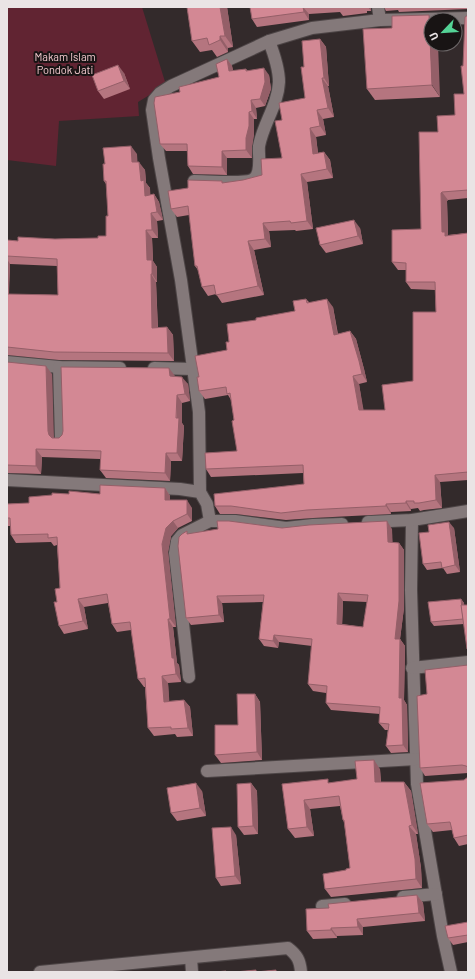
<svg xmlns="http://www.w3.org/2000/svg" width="475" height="979" viewBox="0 0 475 979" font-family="Barlow,sans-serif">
<rect width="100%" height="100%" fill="#332a2b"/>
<path fill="#612432" d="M7,7H142L166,85L138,102L139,116L59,121L56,166L7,160Z"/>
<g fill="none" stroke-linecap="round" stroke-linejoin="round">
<defs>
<g id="street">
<path d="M378,7L380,20"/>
<path d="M194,181C206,181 243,184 252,180C263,175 258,155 259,146C263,124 278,105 279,82C279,68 274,54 269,41"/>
<path d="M7,362L59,367L120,368"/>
<path d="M59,367L61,439"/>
<path d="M154,368L193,369"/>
<path d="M7,480L180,489L200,492L207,504L210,521H235L286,528L313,525L342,524"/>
<path d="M200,492L199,412L181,280L159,158L152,110L154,100L160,93L171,86L241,54L269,41L312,28L380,20L468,18"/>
<path d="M412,520L411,590L417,784L443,936L451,972"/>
<path d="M368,522L412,520L468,511"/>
<path d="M412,668L468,662"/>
<path d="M189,677L175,553L177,541L182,535L210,521"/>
<path d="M207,771L416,759"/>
<path d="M403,897L436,894"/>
<path d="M322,906L345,904"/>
<path d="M191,958L192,972"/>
<path d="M40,972L288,948C297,955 300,960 301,972"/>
</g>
</defs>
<use href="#street" stroke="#4d4546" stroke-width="14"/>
<use href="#street" stroke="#84797a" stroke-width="12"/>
</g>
<g fill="#b5757f" fill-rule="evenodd">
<path d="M187,7H227L233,47L228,48V52L217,57L212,50L200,52L192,41Z"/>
<path d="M250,7H371V11H367V13L343,16L340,12L309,14V20L257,27L252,19Z"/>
<path d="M384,7H468V9L399,12L398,10L386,11Z"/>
<path d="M468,15V198L448,200L447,201L448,235L468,233V480L440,482L442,508L424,510L420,511L418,508L411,509V511L391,512V514L313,518L286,520L236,514H220L215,506L304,484L303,473L211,477L206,469L237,451L234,420L231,400L228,395L205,399L199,391V377L227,350L229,342L256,320L295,311L306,299L309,302L333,307L338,334L350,331L356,339L364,369L367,382L359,384L363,410H385L413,381L436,312L435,290L411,289L406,282V270H398L392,262L421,229L438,132L455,115L464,94L463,66Z"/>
<path d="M392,28L440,97L375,100L367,89Z"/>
<path d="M320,39L326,47L329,86H328L334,117L323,119L326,135L316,137L318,153L324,152L330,160L333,178L307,182L313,229L296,231L295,230L269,231L271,247L254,250L264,295L222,303L216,294L208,296L202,287L198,270L195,266L189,215L177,217L171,209L188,188L222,181L223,183L243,180L262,175L282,158V120L305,98L304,67Z"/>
<path d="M227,59L232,66L233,71L246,69L248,71L269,75L271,89L265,106L256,108L257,119H254V134L252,146V158H227V175L193,174L188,166L187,151H166L160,144L180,92L219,77Z"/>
<path d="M124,73L130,89L104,99L98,91Z"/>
<path d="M137,154V162L145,170L146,183L150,188V195L154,194L159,202L163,220L157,221L158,238H152L153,261L157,267V282H156L158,328L167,327L173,335L174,361L59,360L7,355V240L18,241L55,239L98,238L106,236L108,216L106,184L104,181L105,164ZM10,264L57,266L58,295L9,294Z"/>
<path d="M360,228L363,244L326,253L320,245Z"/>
<path d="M7,362L52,374L53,438H59L175,376L188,384L190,401L182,403V423L184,426L182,461H171L170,481L106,478L100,470V459L42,457L41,474L7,473Z"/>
<path d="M165,488L170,496V500L192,508V521L178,528L171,536L168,552L176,627H173L177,663L179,665L181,682L168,683L169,701L184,700L190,707L193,736L177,737L175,734L154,736L148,728L145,687H144L138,679L131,630L117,632L112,624L108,603L84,607L88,629L64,634L59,626L57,602L60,588L57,545L54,546L51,542L16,543L11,535L10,526H7V504L29,503L100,494Z"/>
<path d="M282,528L392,529V542L399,543L404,550V608L400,639L405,646L404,700L407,705L408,752L391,753L386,746L388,730H385L379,723L380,714L331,710L326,703V693L313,691L308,684L312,646L279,642L278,648L264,646L259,639L263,602L222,603L224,622L191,625L186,618L189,534ZM343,601L367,602L363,627L342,624Z"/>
<path d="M454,528L460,572L447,574L443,568L427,570L423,564L429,532Z"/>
<path d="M461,599L464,603V624L434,626L431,622Z"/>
<path d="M468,665V773L425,776L420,768L427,694Z"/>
<path d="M255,694L260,702L262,760L221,763L215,755L238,725Z"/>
<path d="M380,769L381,782H404L411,791L418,834H416L421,868L422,888L331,897L325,889L346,870L350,868L344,822L343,820L340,806L310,809L314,836L295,838L288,829L282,784L331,783L357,779Z"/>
<path d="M468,777V844L459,846L454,838L452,830L433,832L427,824L464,780Z"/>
<path d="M251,783L257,791L258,834L244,835L238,827Z"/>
<path d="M202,791L206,816L177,821L171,813Z"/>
<path d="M236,835L241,884L221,886L216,878Z"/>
<path d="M417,895L423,903L425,921L363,927V935L337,936V938L313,939L307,931L329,908Z"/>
<path d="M468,922V942L453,945L448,938Z"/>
</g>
<g fill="#945f68">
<path d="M220,7H227L233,47L225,36Z"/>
<path d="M303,7L309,14V20L304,12Z"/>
<path d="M368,7H371V11Z"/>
<path d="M429,15L432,20H431V44H438L440,97L432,85Z"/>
<path d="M220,36L228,48V52L220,40Z"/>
<path d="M320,39L326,47L329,86L324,78Z"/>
<path d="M227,59L232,66L235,78L229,71Z"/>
<path d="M118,65L124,73L130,89L124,81Z"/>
<path d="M264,68L269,75L271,89L265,106L260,99Z"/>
<path d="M322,78L328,86L334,117L328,108Z"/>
<path d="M251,100L256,108L257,119L252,111Z"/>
<path d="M317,110L323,119L326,135L320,126Z"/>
<path d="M249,112L254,119V134L252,146V158L246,150V138Z"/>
<path d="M310,128L316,137L319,162L313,154Z"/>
<path d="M131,146L137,154L138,170L132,162Z"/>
<path d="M222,151L227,158V175L222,167Z"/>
<path d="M324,152L330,160L333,178L327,169Z"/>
<path d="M139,162L145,170L146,183L150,188L151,204L145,196L141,181Z"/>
<path d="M301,174L307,182L313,229L307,221Z"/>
<path d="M442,192L448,200L447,201L448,235L451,244L442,232L441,193Z"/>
<path d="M154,194L159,202L163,220L157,212Z"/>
<path d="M151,213L157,221L158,238L152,230Z"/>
<path d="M354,220L360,228L363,244L358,236Z"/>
<path d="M263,223L269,231L271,247L265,239Z"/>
<path d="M146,230L152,238L153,261L157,267V282L152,274L147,260Z"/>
<path d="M248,241L254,250L264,295L258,286Z"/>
<path d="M7,259L10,264L8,302L7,300Z"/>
<path d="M151,274L156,282L158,336L152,328Z"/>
<path d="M327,299L333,307L339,343L334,335Z"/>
<path d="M167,327L173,335L174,361L168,353Z"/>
<path d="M350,331L356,339L364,369L367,382L362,374Z"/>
<path d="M46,366L52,374L54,439L49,435L48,431Z"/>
<path d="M169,368L175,376H170Z"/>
<path d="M353,376L359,384L365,418L359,410Z"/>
<path d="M182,377L188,384L190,401L185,394Z"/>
<path d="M177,395L182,403V423L184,426L182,461L177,453Z"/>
<path d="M36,449L42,457L41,474L36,466Z"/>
<path d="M166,453L171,461L170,481L165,473Z"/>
<path d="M435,475L440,482L442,508L436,500Z"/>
<path d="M165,488L170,496V508L165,500Z"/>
<path d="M187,500L192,508V521L187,514Z"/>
<path d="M406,501L411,509V511L406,503Z"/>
<path d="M386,504L391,512V514L386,506Z"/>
<path d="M173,521L178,528L171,536L168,552L176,627L170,619L162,544L166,528Z"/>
<path d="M387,521L392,529L393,549L388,542Z"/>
<path d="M449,522L454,528L460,572L455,565Z"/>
<path d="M399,543L404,550V608L400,639L405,646L404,700L407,705L408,752L403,745L399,698L395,639Z"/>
<path d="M338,593L343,601L342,631L337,624Z"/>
<path d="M217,596L222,603L224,622L219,615Z"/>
<path d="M78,599L84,607L88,629L83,621Z"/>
<path d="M461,599L464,603L467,623L464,619Z"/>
<path d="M168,619L173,627L177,663L179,665L181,682L176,674L172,658Z"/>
<path d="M274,635L279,642L278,648L273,641Z"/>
<path d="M162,676L168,683L170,710L164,702Z"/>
<path d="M255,694L260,702L262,760L257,752Z"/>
<path d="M184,700L190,707L193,736L188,728Z"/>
<path d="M374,760L380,769L381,791L375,782Z"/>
<path d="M404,782L411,791L418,834L412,825Z"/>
<path d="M196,783L202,791L206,816L200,808Z"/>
<path d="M251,783L257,791L258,834L253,826Z"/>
<path d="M304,800L310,809L314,836L307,827Z"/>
<path d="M409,826L416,834L421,868L422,888L416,879Z"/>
<path d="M231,827L236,835L241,884L235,876Z"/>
<path d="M417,895L423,903L425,921L419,913Z"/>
<path d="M357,919L363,927V935L358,927Z"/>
<path d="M331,928L337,936V938L331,930Z"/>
</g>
<g fill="#d38894" stroke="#945f68" fill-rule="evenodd">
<path d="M187,7H220L225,36H220V40L209,45L207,38L192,41Z"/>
<path d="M250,7H303L304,12L252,19Z"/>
<path d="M429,15L432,85L367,89L363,29L392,28V16Z"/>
<path d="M468,15V190L442,192L441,193L442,232H445V236L468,233V472L435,475L436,500L419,503H414V501H406V503L386,504V506L307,510L281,513L231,506H215L214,494L304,484L303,465L206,469L205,453L237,451L232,421L234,420L230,393L227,394L226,387L199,391L197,377H199L195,356L227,350L226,342H229L227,324L256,320V318L295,311L293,301L306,299L307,303L327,299L334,335L350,331L359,361L362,374L353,376L359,410H385L382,385L413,381V312H436L435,282H406V263L392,262V230L421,229L419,132H438L437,116L455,115L454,94H464L461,66H463L465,17Z"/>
<path d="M320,39L324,78H322L328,108L317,110L320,126L310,128L313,154L324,152L327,169L301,174L307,221L291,223L290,221L263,223L265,239L248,241L258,286L216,295L214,285L202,287L197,266H195L188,206L171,209L168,191L188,188V180L222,181V183L243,180L262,175L261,159L282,158L275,121L282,120L279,103L305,98L301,67H304L302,41Z"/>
<path d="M227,59L229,71L246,69V71L264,68L265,82L260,99L251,100L252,111L249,112V126L246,138V150L222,151V167L188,166L187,144H160L154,103L155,97L180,92L179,87L219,77L216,64Z"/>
<path d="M118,65L124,81L98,91L92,75Z"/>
<path d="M131,146L132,162H139L141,181L144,180L145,196L154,194L157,212L151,213L152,230H146L147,260H152V274H151L152,328L167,327L168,353L54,352L7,347V294L58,295L57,259L7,256V240L18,241V237L55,239L98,238V236H106V216H108L106,181H104L103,164H105L103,148Z"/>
<path d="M354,220L358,236L320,245L316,228Z"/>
<path d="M7,362L46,366L48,431L49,435L52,438H59L62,435L63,431L61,367L169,368L170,376L182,377L185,394L177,395L176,418H179L177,453H166L165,473L100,470L101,451L36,449V466L7,465Z"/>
<path d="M100,485L165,488V500H187V514L173,521L166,528L162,544L170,619H168L172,658H174L176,674L162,676L164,702L184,700L188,728L171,729V727L148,728L145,678L138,679L130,622L112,624L107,594L78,599L83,621L59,626L54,602H57L55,589L60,588L57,537L48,538V534L11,535L10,518H7V504L29,503V497L52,495V493L69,494V491L100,494Z"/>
<path d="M217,521H229L282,528L309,525L387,521L388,542L399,543V601L395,639H400L399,698H402L403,745L386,746L389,724L379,723L380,707L326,703L327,686L308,684L312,639L274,635L273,641L259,639L264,595L217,596L219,615L186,618L178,546L179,537L182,534L187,531V534L218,529ZM338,593L368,595L363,627L337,624Z"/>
<path d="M449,522L455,565L442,568L441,562L423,564L419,533L429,532L428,525Z"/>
<path d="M461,599L463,619L431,622L428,602Z"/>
<path d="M461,605H468V650L467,649Z"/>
<path d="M468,665V767L466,766L462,765L420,768L417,696L427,694L425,670Z"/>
<path d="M237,694H255L257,752L215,755V725H238Z"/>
<path d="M374,760L375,782H404L412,825L409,826L415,859L416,879L325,889L323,874L346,870V869L350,868L344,820H343L339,796L304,800L307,827L288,829L282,784L328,779V783L357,779L355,761Z"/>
<path d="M468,777V835L454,838L450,822L427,824L420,783L464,780Z"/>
<path d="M196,783L200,808L171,813L167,788Z"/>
<path d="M251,783L253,826L238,827L237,784Z"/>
<path d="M231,827L235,876L216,878L212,828Z"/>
<path d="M417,895L419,913L357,919L358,927L331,928V930L307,931L306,909L329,908L328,904Z"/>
<path d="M468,922V935L448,938L445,926Z"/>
<path d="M256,970V972H235Z"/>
<path d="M276,970V972H256Z"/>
<path d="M226,971V972H215Z"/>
</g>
<g text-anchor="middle" stroke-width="4" stroke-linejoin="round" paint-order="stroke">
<g font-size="11" fill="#f7ccd1" stroke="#181414">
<text x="65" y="61">Makam Islam<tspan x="65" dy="13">Pondok Jati</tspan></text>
</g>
</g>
<rect width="475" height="979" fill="none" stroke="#eae4e5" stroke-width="16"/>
<g transform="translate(443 32) rotate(245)"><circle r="19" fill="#181414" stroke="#6c6768"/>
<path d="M0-3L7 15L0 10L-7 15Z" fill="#54d396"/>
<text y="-6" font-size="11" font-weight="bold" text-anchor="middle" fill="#eae4e5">U</text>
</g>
</svg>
